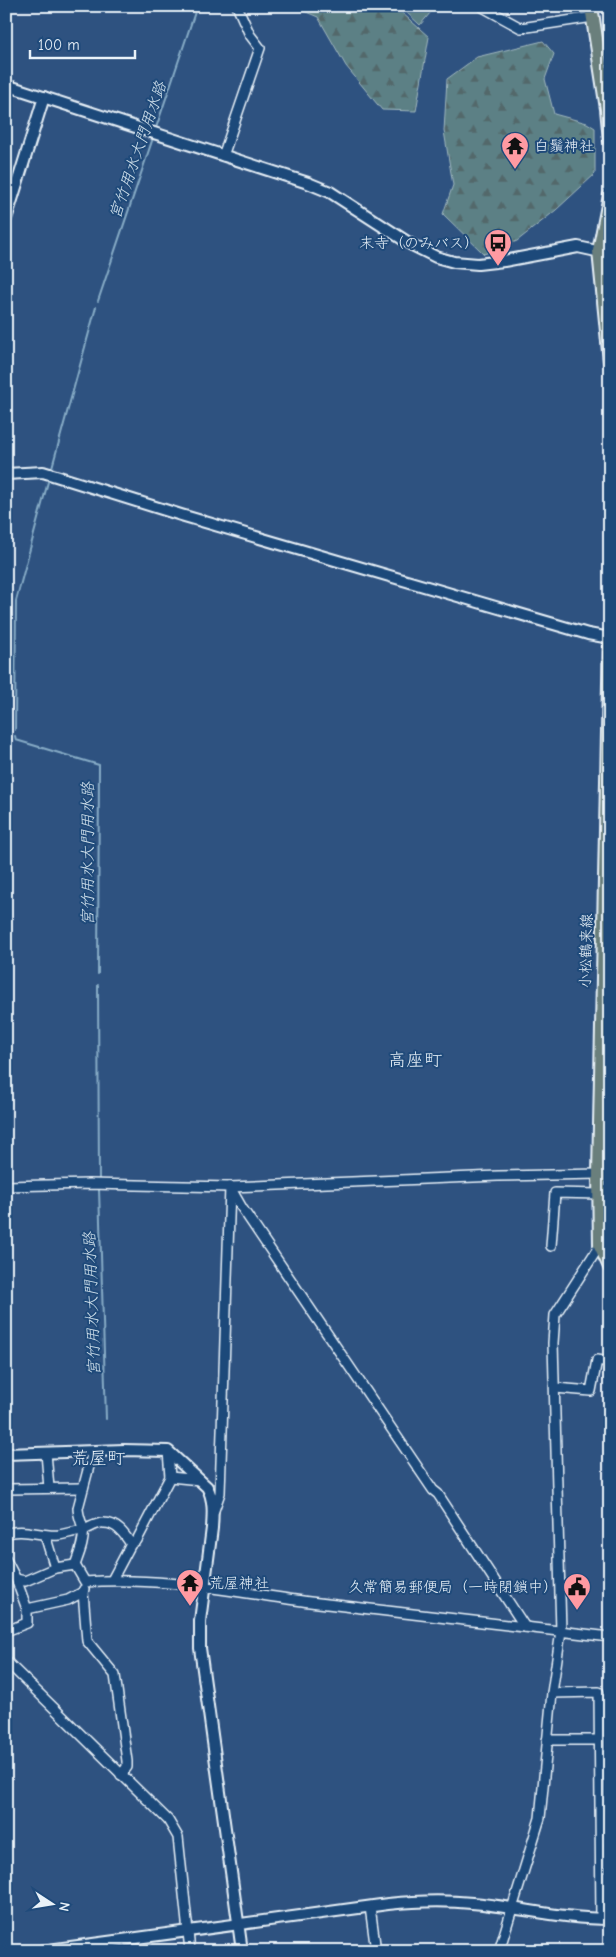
<svg xmlns="http://www.w3.org/2000/svg" width="616" height="1957" viewBox="0 0 616 1957" font-family="'Comic Neue','Klee One',sans-serif">
<defs>
<pattern id="forest-firs" width="22" height="20" patternUnits="userSpaceOnUse" patternTransform="scale(1.25)"><rect width="22" height="20" fill="#5b8085"/><path d="M5 1l3.5 6h-7zM16 11l3.5 6h-7z" fill="#52676a"/></pattern>
</defs>
<rect width="100%" height="100%" fill="#2e5280"/>
<filter id="ink" filterUnits="userSpaceOnUse"><feTurbulence type="fractalNoise" baseFrequency=".02" numOctaves="2"/><feDisplacementMap in="SourceGraphic" scale="10" xChannelSelector="R" yChannelSelector="G"/><feConvolveMatrix kernelMatrix="1 2 1 2 8 2 1 2 1" color-interpolation-filters="sRGB"/></filter>
<g filter="url(#ink)">
<g fill="url(#forest-firs)" stroke="#a2b8be">
<path d="M292,6H404L401,12L429,37L416,111L382,110L346,66L318,17Z"/>
<path d="M543,41L554,54L545,79L554,114L587,123L595,128V174L556,210L517,241L484,254L443,214L453,185L444,131L447,79L477,57Z"/>
</g>
<path fill="#5b8085" stroke="#a2b8be" d="M408,6H436L420,25L405,11Z"/>
<g fill="none" stroke-linecap="round" stroke-linejoin="round">
<g stroke="#87acc6" stroke-width="2">
<path d="M155,131L197,6"/>
<path d="M98,301L153,138"/>
<path d="M51,471L96,307"/>
<path d="M15,730L16,601L49,478"/>
<path d="M15,736L16,740L99,765L98,974"/>
<path d="M98,985L99,1180"/>
<path d="M99,1189L106,1419"/>
</g>
<defs>
<g id="minor">
<path d="M481,6L521,28L593,17"/>
<path d="M223,156L260,48L250,35L237,6"/>
<path d="M6,1186L89,1184L230,1187L498,1176L599,1174"/>
<path d="M230,1187L242,1208L433,1490L438,1494L525,1627"/>
<path d="M599,1190L610,1191"/>
<path d="M551,1246L555,1193L599,1194"/>
<path d="M555,1388L591,1391L597,1360L610,1362"/>
<path d="M46,1453L49,1488"/>
<path d="M170,1477L200,1480"/>
<path d="M6,1489L83,1488"/>
<path d="M213,1513L220,1493L230,1187"/>
<path d="M6,1534C22,1527 42,1537 59,1535C68,1533 78,1531 86,1529C91,1527 99,1522 104,1523C117,1523 125,1535 131,1544L112,1580"/>
<path d="M45,1535L55,1568"/>
<path d="M131,1544L137,1540L170,1477L168,1451"/>
<path d="M6,1560L16,1579L25,1581L55,1568L75,1565L85,1582C160,1576 235,1592 310,1602C410,1614 510,1625 610,1637"/>
<path d="M75,1565C79,1554 85,1540 83,1528C81,1521 78,1515 78,1508L93,1451"/>
<path d="M83,1592L87,1641L115,1675L127,1761V1767L121,1775"/>
<path d="M27,1609L68,1600L83,1592L84,1589"/>
<path d="M6,1631L27,1623V1609L16,1579"/>
<path d="M6,1661L168,1820L178,1837L190,1951"/>
<path d="M552,1693L599,1692L601,1919"/>
<path d="M547,1740H599"/>
<path d="M370,1907L376,1951"/>
<path d="M499,1951L540,1818L552,1693L561,1631L553,1343L555,1315L600,1245"/>
</g>
<g id="tertiary">
<path d="M6,85L308,183L330,192L412,245L436,257L454,262L478,264L504,261L578,247L610,254"/>
<path d="M6,219L44,97"/>
<path d="M6,474L43,472L181,515L588,634L610,638"/>
<path d="M6,1454L124,1450L168,1451L207,1487C214,1499 213,1514 212,1528L200,1621V1648L242,1951"/>
<path d="M41,1951L388,1904C416,1901 444,1900 472,1903C518,1907 563,1919 610,1919"/>
</g>
<g id="primary">
<path d="M591,6L607,109L610,140"/>
<path d="M610,195L599,251L610,362"/>
<path d="M610,634L599,1174L600,1245L610,1267"/>
</g>
</defs>
<use href="#minor" stroke="#e8f1f8" stroke-width="12"/>
<use href="#tertiary" stroke="#e8f1f8" stroke-width="14"/>
<use href="#primary" stroke="#e8f1f8" stroke-width="16"/>
<use href="#minor" stroke="#1f4a7a" stroke-width="9"/>
<use href="#tertiary" stroke="#1f4a7a" stroke-width="10"/>
<use href="#primary" stroke="#6b7f7c" stroke-width="12"/>
</g>
</g>
<defs>
<symbol id="temple-pin" viewBox="-11 -11 22 30"><path d="M0 17L-7.5 6A9.5 9.5 0 1 1 7.5 6Z" fill="#ff9aa2" stroke="#1f4a7a"/><path d="M0-6L5-2H3V0L6.5 2.5H4V6H1.5V3h-3V6H-4V2.5H-6.5L-3 0V-2H-5Z" fill="#111"/></symbol>
<symbol id="bus-pin" viewBox="-11 -11 22 30"><path d="M0 17L-7.5 6A9.5 9.5 0 1 1 7.5 6Z" fill="#ff9aa2" stroke="#1f4a7a"/><path d="M-5-6H5V4H4V6H2V4H-2V6H-4V4H-5ZM-3.5-4V0h7V-4ZM-3.5 1.2v1.5H-2V1.2ZM2 1.2v1.5H3.5V1.2Z" fill="#111"/></symbol>
<symbol id="civic-pin" viewBox="-11 -11 22 30"><path d="M0 17L-7.5 6A9.5 9.5 0 1 1 7.5 6Z" fill="#ff9aa2" stroke="#1f4a7a"/><path d="M-.6-6.5H3V-4.5H.6V-3L4-1V1h2V6H-6V1h2V-1L-.6-3ZM-1.2 2.5V6h2.4V2.5Z" fill="#111"/></symbol>
</defs>
<g fill-rule="evenodd">
<use href="#temple-pin" x="499" y="130" width="32" height="43"/>
<use href="#bus-pin" x="482" y="227" width="32" height="43"/>
<use href="#temple-pin" x="174" y="1567" width="32" height="43"/>
<use href="#civic-pin" x="561" y="1571" width="32" height="43"/>
</g>
<g text-anchor="middle" stroke-width="4" stroke-linejoin="round" paint-order="stroke">
<g font-size="15" fill="#e8f1f8" stroke="#1f4a7a" text-anchor="start">
<text x="534" y="151">白鬚神社</text>
<text x="479" y="248" text-anchor="end">末寺（のみバス）</text>
<text x="209" y="1588">荒屋神社</text>
<text x="558" y="1592" text-anchor="end">久常簡易郵便局（一時閉鎖中）</text>
</g>
<g font-size="15" fill="#e8f1f8" stroke="#1f4a7a">
<text transform="translate(586 951) rotate(-89)" y="5">小松鶴来線</text>
</g>
<g font-size="16" font-style="italic" fill="#d0e0eb" stroke="#1f4a7a">
<text transform="translate(137 150) rotate(-71)" y="6">宮竹用水大門用水路</text>
<text transform="translate(87 854) rotate(-90)" y="6">宮竹用水大門用水路</text>
<text transform="translate(91 1304) rotate(-92)" y="6">宮竹用水大門用水路</text>
</g>
<g font-size="18" fill="#e8f1f8" stroke="#1f4a7a">
<text x="415" y="1066">高座町</text>
<text x="98" y="1464">荒屋町</text>
</g>
</g>
<rect width="616" height="1957" fill="none" stroke="#1f4a7a" stroke-width="25"/>
<rect x="12" y="12" width="591" height="1932" fill="none" stroke="#e8f1f8" stroke-width="2" filter="url(#ink)"/>
<g transform="translate(52 1904) rotate(102)" stroke="#1f4a7a" stroke-width="4" paint-order="stroke">
<path d="M0-4L9 19L0 12L-9 19Z" fill="#e8f1f8"/>
<text y="-8" font-size="14" font-weight="bold" text-anchor="middle" fill="#e8f1f8">N</text>
</g>
<path d="M30 50v8h105v-8" fill="none" stroke="#e8f1f8" stroke-width="2.5"/>
<text x="38" y="50" font-size="15" fill="#e8f1f8" stroke="#1f4a7a" stroke-width="4" paint-order="stroke">100 m</text>
</svg>
